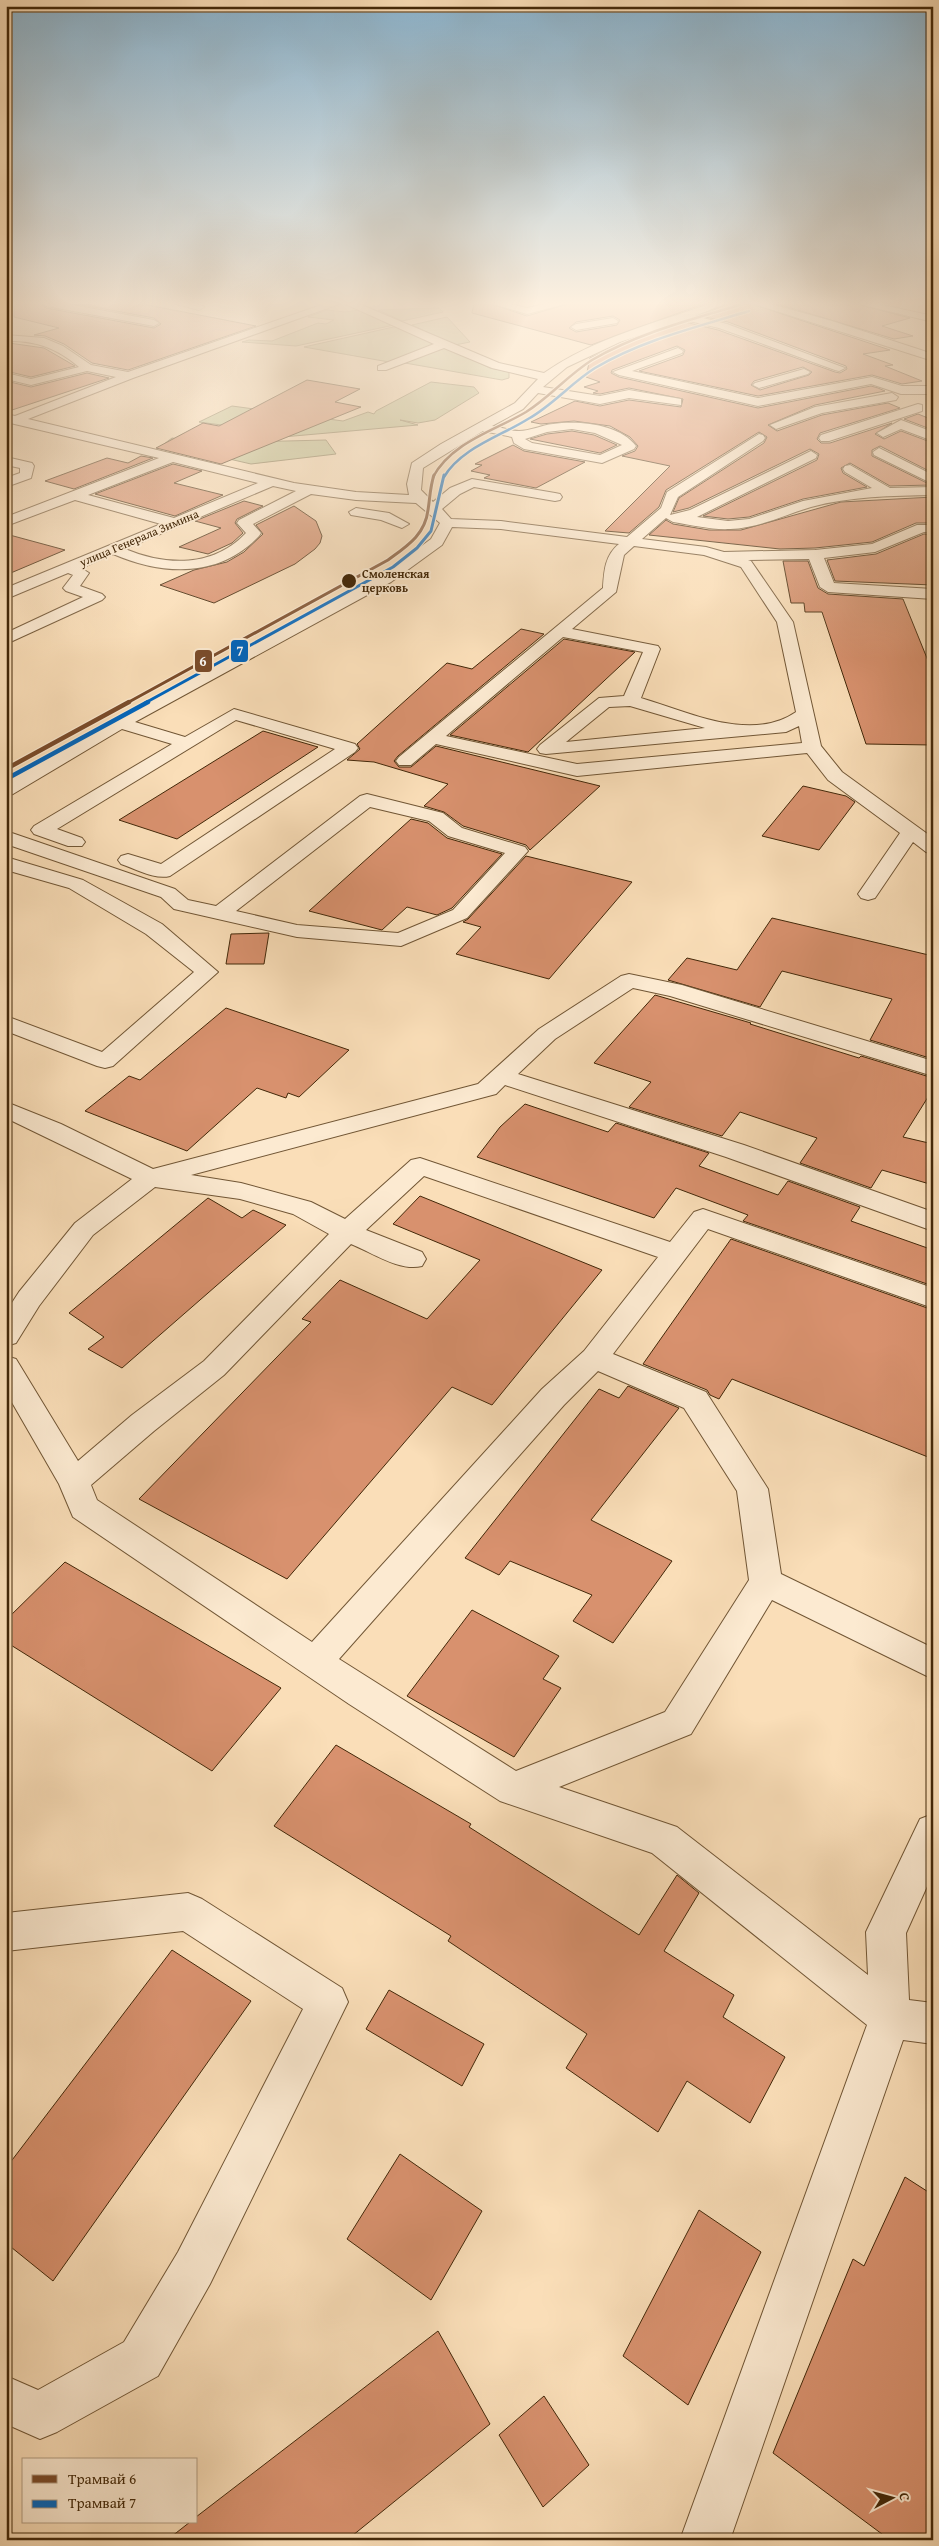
<svg xmlns="http://www.w3.org/2000/svg" width="939" height="2546" viewBox="0 0 939 2546" font-family="'Gentium Book Plus',serif">
<rect width="100%" height="100%" fill="#fadeb8"/>
<filter id="stains"><feTurbulence type="fractalNoise" baseFrequency=".004" numOctaves="4"/><feColorMatrix values="0 0 0 0 .2 0 0 0 0 .09 0 0 0 0 .02 0 0 0 .5 -.17"/></filter>
<radialGradient id="worn" r=".72"><stop offset=".6" stop-color="#630" stop-opacity="0"/><stop offset="1" stop-color="#630" stop-opacity=".3"/></radialGradient>
<g fill="#bec18f" stroke="#80744c">
<path d="M439,308L443,312L402,321L378,310Z"/>
<path d="M327,310L345,312L360,310L394,325L296,346L242,342L249,340L272,341L318,323L326,324L334,320L308,317Z"/>
<path d="M447,317L470,342L455,345L412,325Z"/>
<path d="M398,326L437,343L389,362L304,347Z"/>
<path d="M441,348H447L490,368L509,372V378L502,380L405,363Z"/>
<path d="M431,382L474,387L479,393L435,420L418,423L400,420L418,425L260,439L266,431L199,422L232,406L343,421L368,412L374,414L376,411Z"/>
<path d="M172,438L206,443L326,440L336,454L251,464L164,444Z"/>
</g>
<g fill="#d8916e" stroke="#432809" fill-rule="evenodd">
<path d="M15,303H39L46,308L154,328L161,324L154,318L72,303H137L256,326L128,370L92,363L64,344L45,336L34,335L59,328L14,317Z"/>
<path d="M474,303H488L527,316L571,303H706L591,345L472,313ZM613,316L620,320L617,325L576,332L569,328L576,322Z"/>
<path d="M729,303H749L890,350L863,354L893,365L885,366L922,381L902,384L872,375L758,396L639,371L683,355L685,350L677,346L612,370L611,373L619,377L758,408L871,386L878,388L885,391L815,405L768,425L777,431L822,415L888,403L900,408L820,433L817,439L821,443H830L892,423L875,434L884,439L901,431L933,443V473L880,446L872,450V456L931,485L890,486L850,463L841,468L843,473L867,487L803,499L749,517L728,519L703,516L817,460L819,454L810,449L689,508L673,512L679,498L764,443L767,437L759,432L666,490L659,507L629,533L605,531L670,466L622,456L635,451L638,446L630,437L610,426L574,421L541,424L531,422L575,401L600,406L629,400L681,407L683,399L629,388L600,394L593,393L598,391L584,387L600,382L586,377L590,358L621,344L685,322L718,330L835,372L840,373L847,369L846,366L728,322L701,316ZM803,367L812,372L809,375L760,390L751,385L754,381Z"/>
<path d="M774,303H853L910,318L882,326L913,336L894,339Z"/>
<path d="M9,343L44,348L75,366L31,377L6,371V344Z"/>
<path d="M87,373L109,378L6,412V381L31,387Z"/>
<path d="M307,380L360,389L335,402L361,407L221,464L156,448L203,423L219,426Z"/>
<path d="M918,414L933,420V430L904,419Z"/>
<path d="M572,431L594,435L617,445L600,453L530,439L547,434Z"/>
<path d="M513,445L524,451L585,462L536,488L484,478L490,475L471,471L482,465L475,464Z"/>
<path d="M141,456L153,458L74,489L45,481L107,458L128,463Z"/>
<path d="M173,464L202,471L174,483L223,495L175,516L95,494Z"/>
<path d="M933,497V523H916L872,542L815,548L780,549L649,535L666,520L673,524L709,530H741L841,502Z"/>
<path d="M244,501L263,506L237,519L235,523L243,533L232,543L208,554L179,547L221,528L195,521Z"/>
<path d="M294,506L316,521L322,536L320,543L315,549L295,564L214,603L160,585L194,570L227,562L244,552L263,534L256,525Z"/>
<path d="M6,534L65,550L6,575Z"/>
<path d="M924,534L933,535V585L835,581L827,560L876,554Z"/>
<path d="M783,561H808L818,588L828,594L903,599L933,673V745L866,744L822,612H805L804,603H791Z"/>
<path d="M521,629L544,634L398,756L394,761L399,767H411L436,746L600,786L530,850L526,845L463,826L444,812L424,806L448,784L374,762L347,760L360,749L357,744L447,663L472,669Z"/>
<path d="M564,639L635,652L528,752L450,735Z"/>
<path d="M263,731L318,747L177,839L119,820Z"/>
<path d="M803,786L846,796L855,802L819,850L762,836Z"/>
<path d="M411,819L428,823L447,838L502,854L452,908L437,915L407,907L382,930L309,911Z"/>
<path d="M526,856L632,882L549,979L456,954L481,927L463,922L468,919Z"/>
<path d="M772,918L933,956V1059L870,1040L892,999L782,971L760,1007L668,980L687,958L737,970Z"/>
<path d="M269,933L264,964H226L231,934Z"/>
<path d="M655,995L751,1023L750,1024L859,1058L861,1056L933,1078V1089L903,1137L933,1144V1185L882,1170L871,1188L800,1163L817,1138L740,1112L722,1136L629,1107L651,1082L594,1063Z"/>
<path d="M226,1008L349,1050L299,1097L288,1093L286,1098L257,1088L187,1151L85,1111L129,1076L140,1080Z"/>
<path d="M525,1104L608,1132L616,1123L709,1153L699,1166L778,1195L788,1181L860,1207L851,1221L933,1250V1286L743,1221L748,1215L676,1188L654,1218L477,1157L500,1127Z"/>
<path d="M420,1196L602,1270L492,1405L452,1387L287,1579L139,1499L311,1322L302,1319L340,1280L427,1319L480,1260L393,1224Z"/>
<path d="M208,1198L242,1218L253,1210L286,1225L122,1368L88,1349L104,1337L69,1313Z"/>
<path d="M731,1239L933,1310V1459L732,1379L719,1399L710,1395L707,1390L643,1364Z"/>
<path d="M628,1386L679,1408L591,1520L672,1561L613,1643L573,1621L592,1595L510,1561L499,1575L465,1558L599,1389L619,1398Z"/>
<path d="M65,1562L281,1688L212,1771L6,1642V1620Z"/>
<path d="M472,1610L559,1656L543,1679L561,1688L514,1757L407,1696Z"/>
<path d="M336,1745L471,1824L469,1827L639,1935L677,1875L699,1893L664,1951L734,1995L723,2017L785,2057L750,2123L687,2081L658,2132L566,2068L587,2034L448,1941L451,1936L274,1826Z"/>
<path d="M172,1950L251,2001L53,2281L6,2243V2168Z"/>
<path d="M389,1990L484,2044L462,2086L366,2029Z"/>
<path d="M400,2154L482,2211L431,2300L347,2239Z"/>
<path d="M905,2177L933,2195V2540H890L773,2453L853,2259L864,2266Z"/>
<path d="M699,2210L761,2252L688,2405L623,2356Z"/>
<path d="M438,2331L490,2424L347,2540H167L190,2522H196V2517Z"/>
<path d="M544,2396L589,2465L543,2507L499,2435Z"/>
</g>
<g fill="none" stroke-linecap="round" stroke-linejoin="round">
<defs>
<g id="minor">
<path d="M41,303H62L154,320L159,323L154,326L46,306Z"/>
<path d="M173,303H194L204,307L199,310Z"/>
<path d="M327,303H342L133,378L28,419L294,483L356,492L409,495L407,484L412,463L441,444L515,403L538,379L492,368L444,348L386,370H378V366L434,344L343,303H357L499,363L544,373C594,338 656,323 712,303H727L695,316L727,324L845,368L839,371L835,370L719,328L685,320L620,342L567,367L543,387L600,396L629,390L681,399V405L629,398L600,404L538,393L523,409L492,426C501,427 511,431 519,431C530,431 542,425 553,424C578,420 620,424 636,446L634,449L602,463L524,449L514,443L512,437L483,431L423,468L421,490L433,502L450,488L472,479L555,493L560,494L562,497L560,500L555,501L474,487L460,494L442,509L451,519L501,521L627,537L661,508L667,492L759,434L763,435L765,438L763,441L678,497L670,515L690,510L811,451L817,455L816,458L697,517L728,521L749,519L803,501L872,488L845,472L843,469L845,466L850,465L890,488L933,487V495C891,496 851,496 811,507C784,515 759,528 730,529C712,530 691,525 673,522L666,518L642,539L706,547L724,552L815,550L872,544L917,525H933V533L924,532L875,552L824,558L834,583L933,589V599L828,592L820,587L809,559L748,560L751,561L793,622L821,746L842,772L933,838V854L926,852L913,842L875,898L868,900L861,898L858,894L900,833L828,780L807,753L577,776L436,744L411,765H399L396,761L399,757L603,588C604,571 605,555 619,544L501,529L452,527L442,545L391,582L135,722L185,737L234,709L355,744L358,748L355,752L170,876C155,880 136,869 121,864L118,860L121,856L128,854L161,864L335,749L236,720L57,829L82,838L85,842L82,846H68L34,834L31,830L34,826L172,744L122,729L13,794L6,796V782L114,719L381,576L431,539L440,523L416,503L356,500L311,494L253,524L261,533L259,536C219,579 162,575 113,554L81,568L89,573L80,586L102,594L105,597L102,600L6,644V633L83,597L66,591L63,588L73,575L68,573L6,599V588L161,524L75,500L6,526V517L159,458L6,422V414L15,416L116,377L87,371L31,385L6,379V373L31,379L79,367C57,348 35,340 6,341V335L44,338L63,346L91,365L128,372ZM572,429L595,433L622,445L600,455L532,443L525,439L547,432ZM173,462L258,483L174,518L88,495ZM273,486L296,491L239,520L237,523L246,533C213,568 166,566 125,549ZM634,546L704,555L741,567L777,622L796,712C751,743 688,712 641,698L660,649L658,646L572,629L616,592L624,555ZM563,637L643,652L624,696L599,698L540,745L537,749L540,753L546,754L786,732L799,726L802,743L577,764L446,736ZM630,706L705,728L566,742L609,707Z"/>
<path d="M490,303H507L527,308L550,303H569L527,314Z"/>
<path d="M751,303H767L832,321L933,354V361Z"/>
<path d="M855,303H874L933,316V322Z"/>
<path d="M613,318L618,321L617,323L576,330L571,327L576,324Z"/>
<path d="M678,348L683,351L682,353L632,371L758,398L872,377L902,386H933V394H901L871,384L758,406L619,375L613,372Z"/>
<path d="M804,369L810,372L808,374L759,388L753,385L755,383Z"/>
<path d="M892,393L898,397L896,400L822,413L776,429L770,425L815,407Z"/>
<path d="M918,404L922,405V411L829,441H821L819,438L821,435Z"/>
<path d="M901,420L933,432V441L901,429L883,437L877,433Z"/>
<path d="M879,448L933,475V484L874,455L873,452Z"/>
<path d="M6,457L32,463L34,466L31,478L6,487V478L20,473V468L6,465Z"/>
<path d="M356,508L389,513L409,524L402,528L381,520L351,515L349,512Z"/>
<path d="M367,794L443,813L462,828L525,847L528,851L467,918L401,946L297,937L174,909L161,897L6,844V831L175,889L188,900L216,906L360,796ZM370,807L429,821L448,836L505,853L453,910L398,933L297,925L236,911Z"/>
<path d="M6,857L83,880L162,924L218,972L113,1066L105,1068L97,1066L6,1031V1016L102,1052L194,972L146,934L69,888L6,870Z"/>
<path d="M629,974L682,985L933,1061V1076L670,996L633,988L555,1039L518,1074L744,1145L933,1212V1231L726,1157L505,1085L496,1094L191,1175L241,1183L311,1202L345,1219L411,1160L420,1158L670,1242L694,1212L703,1209L933,1288V1308L708,1229L613,1354L706,1392L768,1489L781,1574L933,1648V1679L772,1600L691,1734L559,1787L677,1827L868,1975L866,1932L920,1819L933,1814V1873L906,1933L909,2000L933,2003V2044L903,2040L730,2540H680L867,2025L652,1853L500,1801L349,1704L73,1517L59,1484L6,1392V1356L16,1359L78,1461L132,1415L204,1361L329,1234L293,1214L240,1199L155,1187L93,1235L39,1306L16,1343L6,1346V1312L19,1292L75,1223L132,1179L6,1118V1102L61,1124L153,1169L478,1084L539,1029L621,976ZM424,1176L658,1257L584,1351L542,1389L312,1642L97,1500L91,1485L154,1431L224,1375L351,1244C371,1252 400,1272 422,1266L426,1259L422,1252L366,1230ZM598,1371L684,1408L737,1491L749,1580L665,1712L516,1771L339,1659L564,1405Z"/>
<path d="M188,1893L202,1899L342,1988L348,2002L210,2284L158,2376L57,2432L40,2439L6,2424V2376L38,2390L124,2342L178,2252L303,2009L183,1931L6,1951V1913Z"/>
</g>
</defs>
<use href="#minor" stroke="#715635" stroke-width="2"/>
<use href="#minor" fill="#fcead1" fill-rule="evenodd"/>
<defs>
<path id="tram-1-far2" d="M433,477C452,442 494,431 526,412C550,397 568,375 592,360C640,332 694,319 746,303"/>
<path id="tram-1-far1" d="M127,703L388,560C407,546 425,535 428,510C430,498 430,487 434,475"/>
<path id="tram-1" d="M6,769L129,702"/>
<path id="tram-2-far2" d="M444,477C461,448 501,436 528,419C553,405 571,383 595,368C642,340 697,327 749,311"/>
<path id="tram-2-far1" d="M145,703L393,567L417,548L431,531L444,475"/>
<path id="tram-2" d="M10,777L148,702"/>
</defs>
<use href="#tram-1-far2" stroke="#fcead1" stroke-width="4.5"/>
<use href="#tram-1-far1" stroke="#fcead1" stroke-width="5"/>
<use href="#tram-1" stroke="#fcead1" stroke-width="7"/>
<use href="#tram-2-far2" stroke="#fcead1" stroke-width="4.5"/>
<use href="#tram-2-far1" stroke="#fcead1" stroke-width="5"/>
<use href="#tram-2" stroke="#fcead1" stroke-width="7"/>
<use href="#tram-1-far2" stroke="#7a4b2a" stroke-width="2.5"/>
<use href="#tram-1-far1" stroke="#7a4b2a" stroke-width="3"/>
<use href="#tram-1" stroke="#7a4b2a" stroke-width="4.5"/>
<use href="#tram-2-far2" stroke="#0065bd" stroke-width="2.5"/>
<use href="#tram-2-far1" stroke="#0065bd" stroke-width="3"/>
<use href="#tram-2" stroke="#0065bd" stroke-width="4.5"/>
</g>
<linearGradient id="sky" x2="0" y2="1"><stop stop-color="#8bb7d4"/><stop offset="0.46" stop-color="#fdf0df"/><stop offset="1" stop-color="#fdf0df" stop-opacity="0"/></linearGradient>
<rect width="939" height="659" fill="url(#sky)"/>
<circle fill="#432809" stroke="#fcead1" stroke-width="2" cx="349" cy="581" r="8"/>
<g text-anchor="middle" stroke-width="4" stroke-linejoin="round" paint-order="stroke">
<g font-size="12" fill="#432809" stroke="#fcead1">
<text transform="translate(139 538) rotate(-23)" y="4">улица Генерала Зимина</text>
</g>
<g font-size="12" font-weight="bold" fill="#432809" stroke="#fcead1" text-anchor="start">
<text x="362" y="578">Смоленская<tspan x="362" dy="14">церковь</tspan></text>
</g>
</g>
<g stroke="#fcead1" stroke-width="2">
<rect x="230" y="639" width="19" height="24" rx="5" fill="#0065bd"/>
<rect x="194" y="649" width="19" height="24" rx="5" fill="#7a4b2a"/>
</g>
<g font-size="14" text-anchor="middle" font-weight="bold" fill="#fff">
<text x="240" y="656">7</text>
<text x="203" y="666">6</text>
</g>
<rect width="939" height="2546" fill="none" stroke="#fadeb8" stroke-width="25"/>
<rect x="8" y="8" width="924" height="2531" fill="none" stroke="#432809" stroke-width="2.5"/>
<rect x="12" y="12" width="914" height="2521" fill="none" stroke="#432809"/>
<rect x="22" y="2458" width="175" height="65" fill="#fcead1" stroke="#b29c81"/>
<rect x="32" y="2475" width="25" height="8" fill="#7a4b2a" stroke="#b29c81"/>
<text x="68" y="2484" font-size="15" fill="#432809">Трамвай 6</text>
<rect x="32" y="2500" width="25" height="8" fill="#0065bd" stroke="#b29c81"/>
<text x="68" y="2508" font-size="15" fill="#432809">Трамвай 7</text>
<g transform="translate(892 2498) rotate(84)" stroke="#fcead1" stroke-width="4" paint-order="stroke">
<path d="M0-4L9 19L0 12L-9 19Z" fill="#432809"/>
<text y="-8" font-size="14" font-weight="bold" text-anchor="middle" fill="#432809">С</text>
</g>
<rect width="100%" height="100%" filter="url(#stains)"/>
<rect width="100%" height="100%" fill="url(#worn)"/>
</svg>
